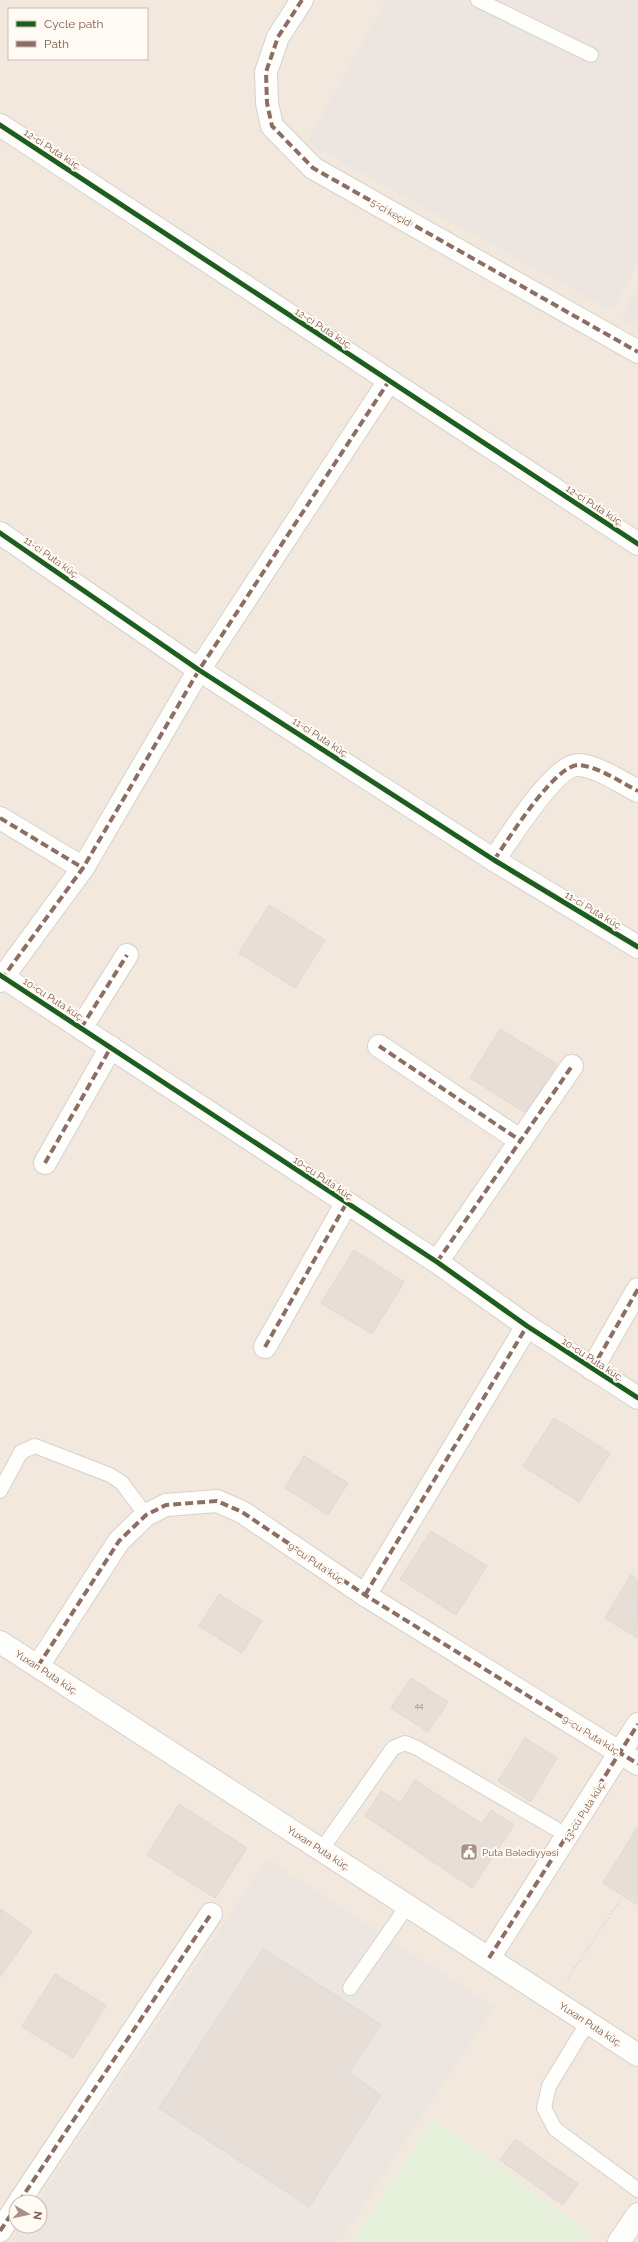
<svg xmlns="http://www.w3.org/2000/svg" width="638" height="2242" viewBox="0 0 638 2242" font-family="Raleway,sans-serif">
<rect width="100%" height="100%" fill="#f9f5f0"/>
<path fill="#f2e8de" fill-rule="evenodd" d="M0,0H638V2242H0ZM9,9H147V59H9ZM16,2202H40V2226H16Z"/>
<g fill="#ede5e0">
<path d="M386,0H638V263L612,311L307,143Z"/>
<path d="M638,285V329L621,319Z"/>
<path d="M267,1859L494,2007L339,2242H11L21,2226H40V2202H37Z"/>
</g>
<path fill="#e7f0db" d="M433,2118L591,2233L584,2242H351Z"/>
<g fill="#e6ded7" stroke="#e2d8d2">
<path d="M269,905L325,940L295,988L239,953Z"/>
<path d="M500,1029L557,1064L526,1113L470,1078Z"/>
<path d="M354,1250L404,1282L372,1334L321,1303Z"/>
<path d="M554,1418L610,1453L579,1502L523,1466Z"/>
<path d="M304,1456L348,1483L328,1515L285,1488Z"/>
<path d="M431,1531L487,1566L456,1615L400,1579Z"/>
<path d="M631,1575L638,1579L637,1638L605,1618Z"/>
<path d="M219,1594L262,1621L242,1653L199,1626Z"/>
<path d="M411,1678L448,1702L428,1732L391,1708Z"/>
<path d="M525,1738L557,1758L531,1802L498,1781Z"/>
<path d="M415,1780L482,1824L491,1810L514,1825L472,1888L365,1816L381,1791L400,1803Z"/>
<path d="M179,1804L247,1848L215,1898L147,1855Z"/>
<path d="M637,1828L638,1829V1905L603,1883Z"/>
<path d="M0,1909L32,1931L0,1977Z"/>
<path d="M263,1948L381,2025L349,2073L381,2095L309,2207L159,2108Z"/>
<path d="M55,1974L106,2005L73,2058L22,2027Z"/>
<path d="M515,2139L578,2184L563,2205L500,2160Z"/>
</g>
<g fill="none" stroke-linecap="round" stroke-linejoin="round">
<defs>
<g id="lane">
<path d="M478,0L591,55"/>
<path d="M0,1491L21,1452L35,1446L110,1475L122,1483L146,1515"/>
<path d="M322,1849L393,1748L405,1743L417,1748L568,1836"/>
<path d="M350,1988L408,1905"/>
<path d="M588,2022L549,2086L544,2108L555,2129L638,2190"/>
</g>
<g id="street">
<path d="M302,0L278,37L266,72L267,103L272,126L313,168L638,352"/>
<path d="M0,125L638,544"/>
<path d="M0,533L199,670L494,860L638,947"/>
<path d="M0,818L83,868"/>
<path d="M494,860C508,840 556,762 580,765C601,768 620,782 638,791"/>
<path d="M0,975L437,1262L527,1326L638,1398"/>
<path d="M0,981L83,868L199,670L389,381"/>
<path d="M81,1028L127,955"/>
<path d="M379,1046L521,1141"/>
<path d="M45,1163L111,1047"/>
<path d="M437,1262L572,1066"/>
<path d="M265,1347L346,1204"/>
<path d="M592,1369L638,1289"/>
<path d="M365,1595L527,1326"/>
<path d="M0,1642L638,2055"/>
<path d="M38,1666L119,1541L146,1515L166,1505L217,1501L242,1512L365,1595L638,1764"/>
<path d="M489,1958L638,1724"/>
<path d="M19,2202L211,1914"/>
<path d="M0,2231L16,2207"/>
</g>
<path id="secondary" d="M619,2242L638,2214"/>
</defs>
<use href="#lane" stroke="#d7d1cb" stroke-width="16"/>
<use href="#street" stroke="#d7d1cb" stroke-width="24"/>
<use href="#secondary" stroke="#d9d2cb" stroke-width="24"/>
<path stroke="#dcd5d0" stroke-width="2.5" stroke-dasharray="1 3" stroke-linecap="butt" d="M568,1978L623,1896"/>
<use href="#lane" stroke="#fefefd" stroke-width="14"/>
<use href="#street" stroke="#fefefd" stroke-width="22"/>
<use href="#secondary" stroke="#fefefd" stroke-width="22"/>
<g stroke="#8d6e63" stroke-width="4" stroke-dasharray="8 4" stroke-linecap="butt">
<path d="M302,0L278,37L266,72L267,103L272,126L313,168L638,352"/>
<path d="M0,818L83,868"/>
<path d="M494,860C508,840 556,762 580,765C601,768 620,782 638,791"/>
<path d="M1,980L83,868L199,670L389,381"/>
<path d="M81,1028L127,955"/>
<path d="M379,1046L521,1141"/>
<path d="M45,1163L111,1047"/>
<path d="M437,1262L572,1066"/>
<path d="M265,1347L346,1204"/>
<path d="M592,1369L638,1289"/>
<path d="M365,1595L527,1326"/>
<path d="M38,1666L119,1541L146,1515L166,1505L217,1501L242,1512L365,1595L638,1764"/>
<path d="M489,1958L638,1724"/>
<path d="M19,2202L211,1914"/>
<path d="M0,2231L16,2207"/>
</g>
<defs>
<g id="cycleway">
<path d="M0,125L638,544"/>
<path d="M0,533L199,670L494,860L638,947"/>
<path d="M0,975L437,1262L527,1326L638,1398"/>
</g>
</defs>
<use href="#cycleway" stroke="#fffaf3" stroke-width="8"/>
<use href="#cycleway" stroke="#1b5e20" stroke-width="5"/>
</g>
<defs>
<symbol id="civic-square" viewBox="-11 -11 22 22"><rect x="-9" y="-9" width="18" height="18" rx="4" fill="#a69286" stroke="#fffaf3"/><path d="M-.6-6.5H3V-4.5H.6V-3L4-1V1h2V6H-6V1h2V-1L-.6-3ZM-1.2 2.5V6h2.4V2.5Z" fill="#fff"/></symbol>
</defs>
<g fill-rule="evenodd">
<use href="#civic-square" x="459" y="1842" width="20" height="20"/>
</g>
<g text-anchor="middle" stroke-width="4" stroke-linejoin="round" paint-order="stroke">
<g font-size="8" fill="#977e72">
<text x="419" y="1708">44</text>
</g>
<g font-size="10" fill="#7a5c4d" stroke="#fffaf3">
<text transform="translate(53 149) rotate(33)" y="4">12-ci Puta küç.</text>
<text transform="translate(391 212) rotate(30)" y="4">5-ci keçid</text>
<text transform="translate(324 328) rotate(33)" y="4">12-ci Puta küç.</text>
<text transform="translate(595 505) rotate(33)" y="4">12-ci Puta küç.</text>
<text transform="translate(52 557) rotate(35)" y="4">11-ci Puta küç.</text>
<text transform="translate(321 737) rotate(33)" y="4">11-ci Puta küç.</text>
<text transform="translate(594 910) rotate(31)" y="4">11-ci Puta küç.</text>
<text transform="translate(54 999) rotate(33)" y="4">10-cu Puta küç.</text>
<text transform="translate(324 1178) rotate(34)" y="4">10-cu Puta küç.</text>
<text transform="translate(593 1359) rotate(33)" y="4">10-cu Puta küç.</text>
<text transform="translate(317 1563) rotate(34)" y="4">9-cu Puta küç.</text>
<text transform="translate(47 1672) rotate(33)" y="4">Yuxarı Puta küç.</text>
<text transform="translate(592 1735) rotate(32)" y="4">9-cu Puta küç.</text>
<text transform="translate(584 1811) rotate(-58)" y="4">13-cü Puta küç.</text>
<text transform="translate(319 1848) rotate(33)" y="4">Yuxarı Puta küç.</text>
<text transform="translate(591 2024) rotate(33)" y="4">Yuxarı Puta küç.</text>
</g>
<g font-size="10" fill="#7a5c4d" stroke="#fffaf3" text-anchor="start">
<text x="482" y="1856">Puta Bələdiyyəsi</text>
</g>
</g>
<rect x="8" y="8" width="140" height="52" fill="#fffaf3" stroke="#cabbb1"/>
<rect x="16" y="21" width="20" height="6" fill="#1b5e20" stroke="#cabbb1"/>
<text x="44" y="28" font-size="12" fill="#7a5c4d">Cycle path</text>
<rect x="16" y="41" width="20" height="6" fill="#8d6e63" stroke="#cabbb1"/>
<text x="44" y="48" font-size="12" fill="#7a5c4d">Path</text>
<g transform="translate(28 2214) rotate(99)"><circle r="19" fill="#fffaf3" stroke="#cabbb1"/>
<path d="M0-3L7 15L0 10L-7 15Z" fill="#a69286"/>
<text y="-6" font-size="11" font-weight="bold" text-anchor="middle" fill="#7a5c4d">N</text>
</g>
</svg>
